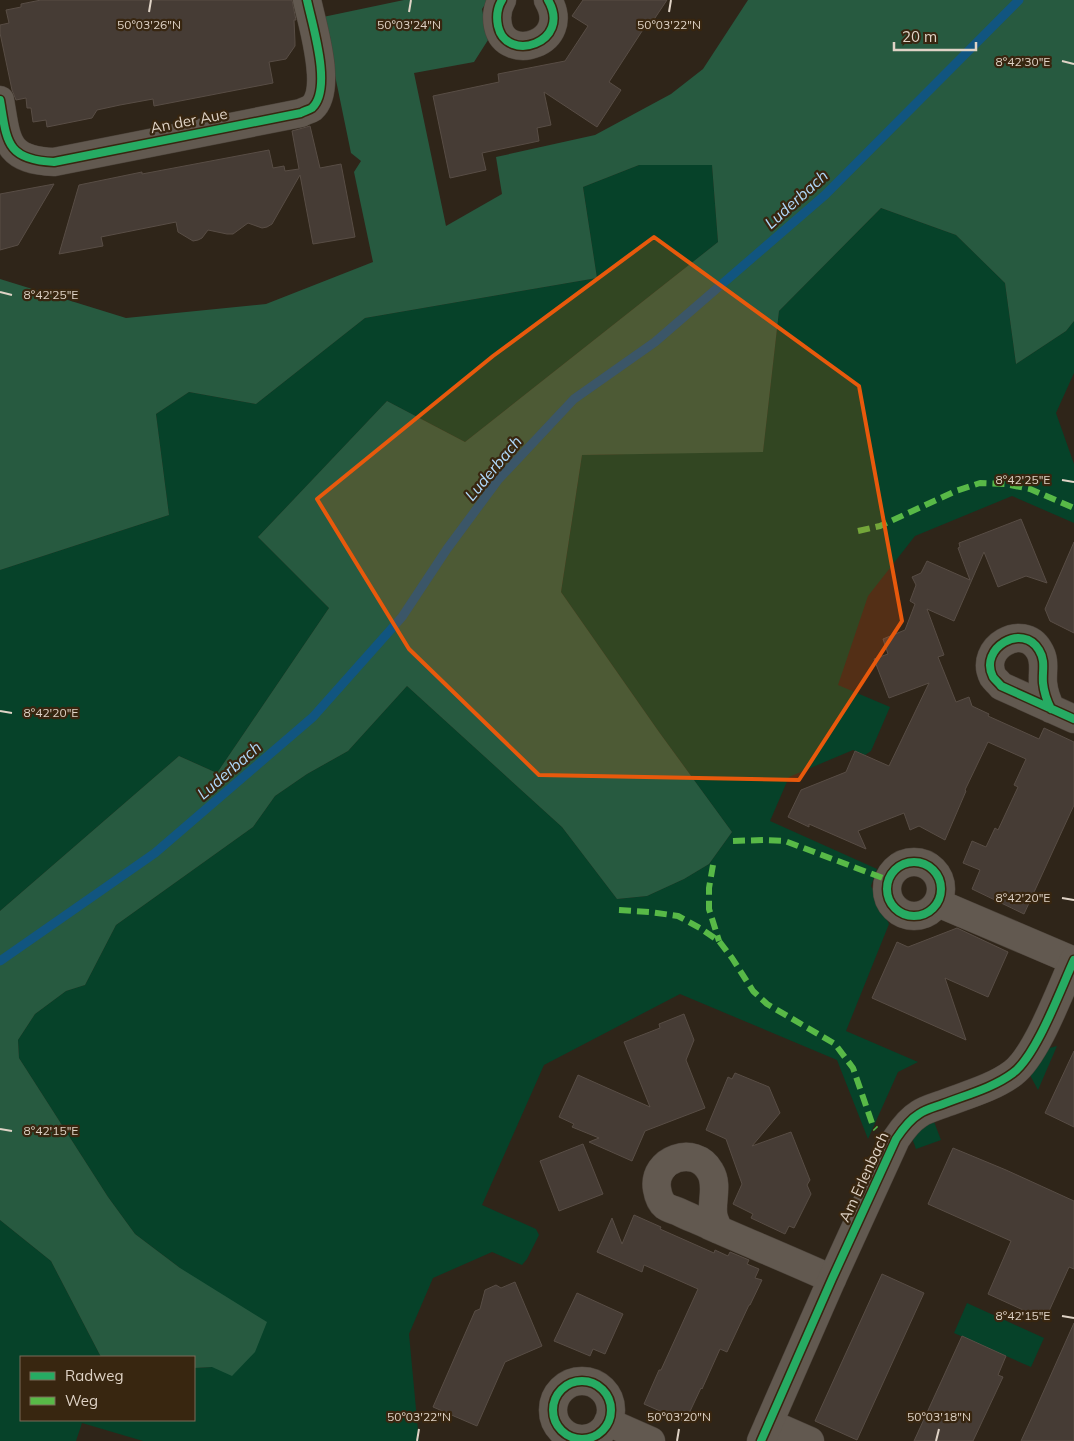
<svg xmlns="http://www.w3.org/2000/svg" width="1074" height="1441" viewBox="0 0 1074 1441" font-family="Mulish,sans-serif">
<rect width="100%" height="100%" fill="#2f2519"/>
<g fill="#064229">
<path d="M639,165H712L718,242L465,442L387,401L258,537L329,608L217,773L179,756L0,911V570L169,515L156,414L189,392L256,404L365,318L597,278L583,187Z"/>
<path d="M881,208L956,235L1005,283L1016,364L1066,331L1074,321V373L1056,413L1074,464V523L1012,496L915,536L868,596L838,685L890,707L871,751L865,755L853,750L789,777L770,821L877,869L871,886L889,924L846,1031L918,1062L898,1072L868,1139L837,1060L680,994L544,1065L482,1205L536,1229L539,1235L527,1259L522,1265L492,1252L433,1278L409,1334L419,1441H143L82,1423L76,1441H0V1220L51,1261L101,1357H21V1420H194V1368L212,1367L180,1268L135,1234L108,1197L19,1058L18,1040L35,1014L66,991L85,985L116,925L253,827L275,796L307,774L348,751L407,686L562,827L617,899L647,896L684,879L709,864L732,832L659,732L561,592L582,455L763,451L779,311Z"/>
<path d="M1057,1046L1038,1090L1031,1077V1072L1046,1049Z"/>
<path d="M933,1119L941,1140L916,1149L912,1138Z"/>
<path d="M967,1303L1044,1338L1031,1367L954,1333Z"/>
</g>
<path fill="#275a40" d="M404,0H488L482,9L488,40L474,62L414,73L446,226L502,194L496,157L595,135L671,94L703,69L748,0H1074V321L1066,331L1016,364L1005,283L956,235L881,208L779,311L763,452L582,455L561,592L659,732L732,832L709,864L684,879L647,896L617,899L562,827L407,686L348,751L307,774L275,796L253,827L116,925L85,985L66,991L35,1014L18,1040L19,1058L108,1197L135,1234L180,1268L267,1322L255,1352L232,1376L212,1367L194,1368V1357H101L51,1261L0,1220V911L179,756L217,773L329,608L258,537L387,401L465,442L718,242L712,165H639L583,187L597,278L365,318L256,404L189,392L156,414L169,515L0,570V279L126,318L266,304L373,262L354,172L361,161L351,153L323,17Z"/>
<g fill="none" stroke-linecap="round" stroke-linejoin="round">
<path stroke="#115580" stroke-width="9" d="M0,961L155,853L313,717L402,617L447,549L498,480L574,399L655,342L825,195L1019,0"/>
</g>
<g fill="#463c35" stroke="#584d45">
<path d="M41,0H292L296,20H294L295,42V46L286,59L269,62L273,83L154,106L153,99L120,105L97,110L92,118L47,127L46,120L33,122L31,108H27L26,98L16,100L12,90L0,33V25L9,23L6,10L21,7V4Z"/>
<path d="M583,0H667L649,27L646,25L609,82L621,90L597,127L544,92L551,125L537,128L539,141L482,153L486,170L450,178L433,96L499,82L498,74L565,61L588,26L572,16Z"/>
<path d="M310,126L320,168L341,164L355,237L313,244L300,175L272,224L267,227L262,228L248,223L233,234H227L208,230L202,238L198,240L193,241L178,232L176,222L101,237L103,246L59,254L79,185L142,172V174L269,150L273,168L284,166L285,171L299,169L292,131Z"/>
<path d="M54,184L18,245L0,250V194Z"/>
<path d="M1021,519L1047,583L1026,576L998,587L984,552L954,621L927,609L944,655L938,657L956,702L969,697L972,706L989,714L988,716L1039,739L1044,728L1074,742V805L1024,914L972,889L980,870L963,863L972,841L986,847L995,828L998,830L1018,787L1014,785L1026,759L988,742L965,790L966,791L945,840L919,826L910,830L904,813L858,831L866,849L809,824V827L788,817L801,790L846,772L855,751L889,766L929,683L889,698L874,659L888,654L883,639L905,630L915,604L910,601L916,585L912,577L921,573L927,561L970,580L958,548L960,547L959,543Z"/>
<path d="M1074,542V633L1050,621L1045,609Z"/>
<path d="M957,928L1008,952L988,997L945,978L966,1040L872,998L897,942L908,947Z"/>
<path d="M684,1014L694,1040L686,1060L705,1108L645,1131L632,1161L589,1142L599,1138L572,1127L574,1124L559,1117L578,1075L650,1107L624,1042L660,1028L659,1024Z"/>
<path d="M1074,1051V1127L1045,1113Z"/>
<path d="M735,1073L769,1087L780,1113L752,1146L791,1132L810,1180L807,1185L811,1194L794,1228L789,1226L785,1234L751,1218L753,1214L733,1204L742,1184L726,1139L706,1130L728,1077L732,1079Z"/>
<path d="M583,1144L603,1194L559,1211L540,1161Z"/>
<path d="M953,1148L1006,1170L1074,1201V1269L1069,1267L1045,1320L988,1294L1011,1241L928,1204Z"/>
<path d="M634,1215L661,1227L660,1229L714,1253L715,1250L728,1256L730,1252L749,1260L747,1264L759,1269L755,1278L762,1280L750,1305H749L727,1352L720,1349L702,1389L701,1388L685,1422L644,1404L659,1370H661L698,1289L644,1265L642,1272L597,1252L612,1218L622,1244Z"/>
<path d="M882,1274L924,1293L857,1440L815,1421Z"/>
<path d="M515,1282L542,1346L505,1362L477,1426L433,1407L475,1311L480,1309L485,1290L496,1285L501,1288Z"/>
<path d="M577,1293L623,1314L605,1354L593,1349L590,1356L554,1341Z"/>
<path d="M1074,1323V1441H1021L1033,1415Z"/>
<path d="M962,1336L1006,1356L998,1375L1003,1377L973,1441H914Z"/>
</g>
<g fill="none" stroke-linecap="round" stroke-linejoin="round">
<defs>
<g id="minor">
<path d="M502,0C497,8 496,16 498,26C506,64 573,43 548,0"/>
<path d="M0,100C7,140 5,160 54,162L301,113C304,111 309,110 312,108C333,89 312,24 307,0"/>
<path d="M1051,709C1047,701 1044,693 1043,683C1042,671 1046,661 1039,650C1023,622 978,648 993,677C995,680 999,683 1001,686L1074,719"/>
<circle cx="914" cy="889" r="27"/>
<path d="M938,903L1074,961"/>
<path d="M719,1230C716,1224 713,1218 713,1212C712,1198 718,1184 710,1171C695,1144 652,1159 657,1189C658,1195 660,1202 665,1206C669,1209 675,1210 679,1212C689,1217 700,1221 710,1226C751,1244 792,1261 832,1279"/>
<circle cx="582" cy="1410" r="29"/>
<path d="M608,1422L651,1441"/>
<path d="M769,1423L810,1441"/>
<path d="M761,1441L832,1279L896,1139C902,1130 909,1120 919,1114C926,1109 935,1107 943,1104C966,1095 993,1088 1013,1073C1037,1055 1061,988 1074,960"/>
</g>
</defs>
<use href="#minor" stroke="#4b4239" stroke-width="29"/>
<use href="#minor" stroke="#625950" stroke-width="28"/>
<g stroke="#58b947" stroke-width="6" stroke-dasharray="12 6" stroke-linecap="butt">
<path d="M858,531L880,526L956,491L980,483L1005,484L1030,489L1074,508"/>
<path d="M733,841L764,840L785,841L888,880"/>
<path d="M713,865L709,888V909L719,941"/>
<path d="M619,910L650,912L678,916L700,928L719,941L732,958L753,991L767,1004L835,1044L853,1068L873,1126L876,1129"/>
</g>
<defs>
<g id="cycleway">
<path d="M502,0C497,8 496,16 498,26C506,64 573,43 548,0"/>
<path d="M0,100C7,140 5,160 54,162L301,113C304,111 309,110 312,108C333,89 312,24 307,0"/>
<path d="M1051,709C1047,701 1044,693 1043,683C1042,671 1046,661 1039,650C1023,622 978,648 993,677C995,680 999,683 1001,686L1074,719"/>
<circle cx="914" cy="889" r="27"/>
<circle cx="582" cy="1410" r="29"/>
<path d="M761,1441L832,1279L896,1139C902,1130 909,1120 919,1114C926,1109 935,1107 943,1104C966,1095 993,1088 1013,1073C1037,1055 1061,988 1074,960"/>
</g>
</defs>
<use href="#cycleway" stroke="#382610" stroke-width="11"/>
<use href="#cycleway" stroke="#26ab63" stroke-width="8"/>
</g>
<path fill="#e8590c" fill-opacity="0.2" stroke="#e8590c" stroke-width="4" stroke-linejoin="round" d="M654,237L859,386L902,621L799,780L539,775L409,649L317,499L493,356Z"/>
<path fill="none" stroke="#dfd3c6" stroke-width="2" d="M149,12L151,0M409,12L411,0M669,12L671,0M1062,61L1074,64M0,292L12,295M1062,480L1074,482M0,711L12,713M1062,898L1074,900M0,1129L12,1131M1062,1316L1074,1318M417,1441L419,1429M677,1441L679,1429M936,1441L939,1429"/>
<g text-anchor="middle" stroke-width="4.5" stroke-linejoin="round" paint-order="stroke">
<g font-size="15" fill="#dfd3c6" stroke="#382610">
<text transform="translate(189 121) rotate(-11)" y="5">An der Aue</text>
<text transform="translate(864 1177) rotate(-65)" y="5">Am Erlenbach</text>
</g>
<g font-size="16" font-style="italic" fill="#afd8fa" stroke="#382610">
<text transform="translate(796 199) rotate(-42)" y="6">Luderbach</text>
<text transform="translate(493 468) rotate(-50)" y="6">Luderbach</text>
<text transform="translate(229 770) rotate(-41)" y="6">Luderbach</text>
</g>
</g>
<g font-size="12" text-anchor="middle" fill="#dfd3c6" stroke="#382610" stroke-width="4.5" stroke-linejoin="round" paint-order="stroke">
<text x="409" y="29">50°03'24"N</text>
<text x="669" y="29">50°03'22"N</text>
<text x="149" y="29">50°03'26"N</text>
<text x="1023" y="66">8°42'30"E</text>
<text x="51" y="299">8°42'25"E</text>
<text x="1023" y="484">8°42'25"E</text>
<text x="51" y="717">8°42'20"E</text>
<text x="1023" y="902">8°42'20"E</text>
<text x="51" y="1135">8°42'15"E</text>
<text x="1023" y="1320">8°42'15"E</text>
<text x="419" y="1421">50°03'22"N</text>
<text x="679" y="1421">50°03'20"N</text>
<text x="939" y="1421">50°03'18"N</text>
</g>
<rect x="20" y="1356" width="175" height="65" fill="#382610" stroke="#7b6b59"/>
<rect x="30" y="1372" width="25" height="8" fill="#26ab63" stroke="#7b6b59"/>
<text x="65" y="1381" font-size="15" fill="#dfd3c6">Radweg</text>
<rect x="30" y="1397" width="25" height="8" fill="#58b947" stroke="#7b6b59"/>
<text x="65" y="1406" font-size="15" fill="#dfd3c6">Weg</text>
<path d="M894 42v8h82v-8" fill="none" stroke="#dfd3c6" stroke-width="2.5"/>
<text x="902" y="42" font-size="15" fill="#dfd3c6" stroke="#382610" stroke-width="4" paint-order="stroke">20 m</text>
</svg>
